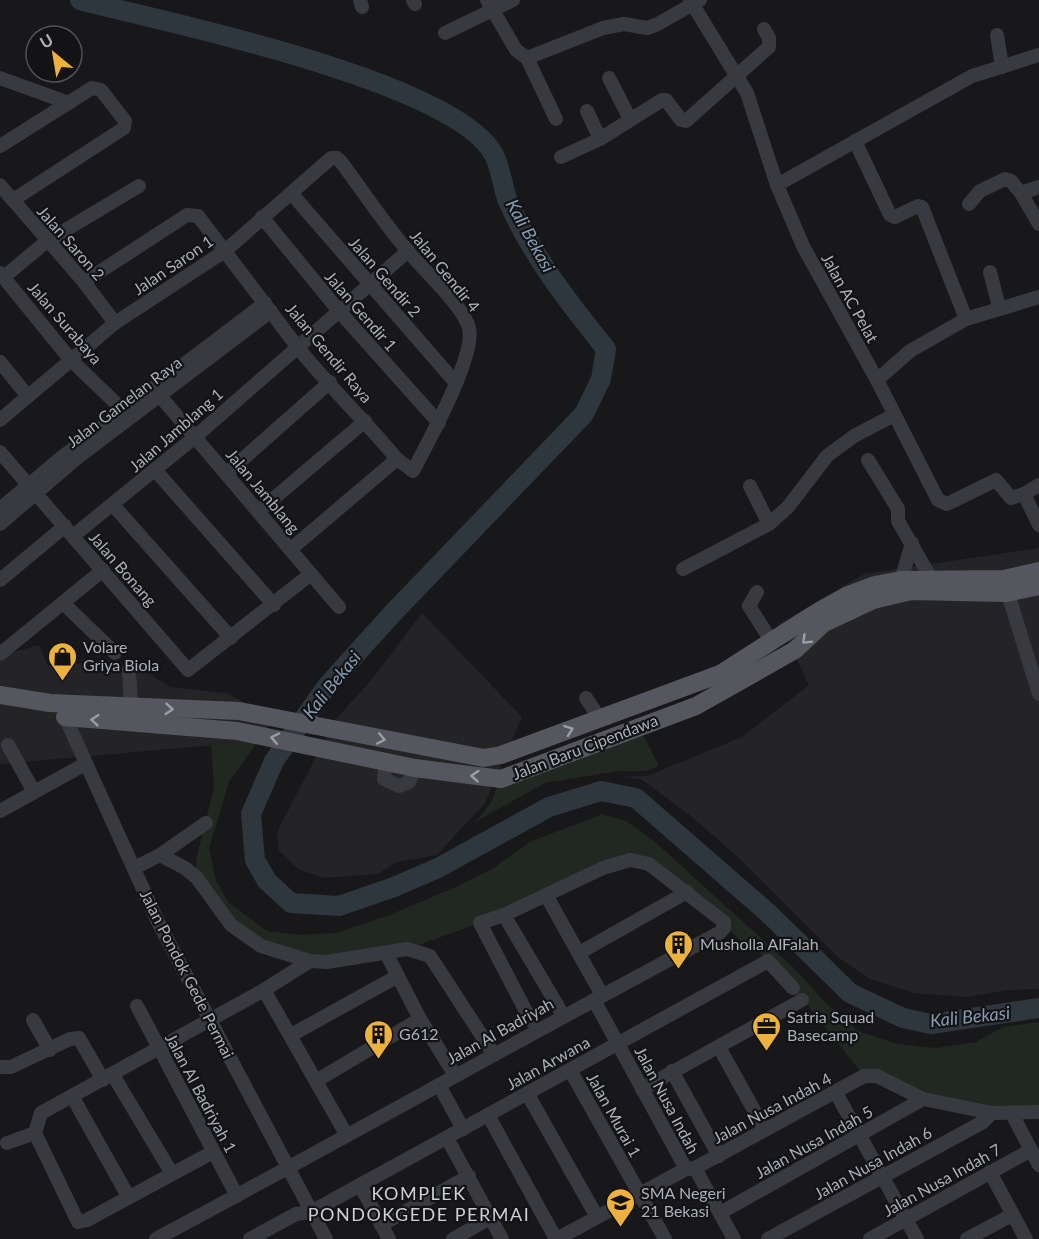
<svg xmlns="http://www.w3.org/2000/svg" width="1039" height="1239" viewBox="0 0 1039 1239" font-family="Lato,sans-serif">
<rect width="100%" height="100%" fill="#18181a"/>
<g fill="#242427">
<path d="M1039,548V989L1008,990L967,997L914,993L870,979L839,958L738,857L692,817L641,779L619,777L647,776L742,737L809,685L779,624L864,574Z"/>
<path d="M422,613L522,717L485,803L437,855L397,862L377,874L324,878L298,869L279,851L277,834L280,826L336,719L373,678Z"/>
<path d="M39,645L48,666L110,661L124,668L148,673L170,687L226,693L275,718L258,741L0,764V656Z"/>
</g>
<g fill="#202821">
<path d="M639,727L659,766L646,771H618L545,783L475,822C487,809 498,797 496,778Z"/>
<path d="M258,741L229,782L209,848L216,881L229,903L267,931L299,935L336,933L387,916L458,886L492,869L530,842L602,814L626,821L655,842L793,967L825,1002L858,1031L897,1044L936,1048L976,1042L1003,1027L1039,1022V1112L992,1113L864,1076L810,1008L751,944L746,947C709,905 677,887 630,860L480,923L407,949L310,961L231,925L197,878L196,860L214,788L211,745Z"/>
</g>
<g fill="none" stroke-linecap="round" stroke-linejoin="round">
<path stroke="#2e373e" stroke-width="20" d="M80,0C167,23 450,80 493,153C501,167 502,186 508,201C532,256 569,303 606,349L601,379L584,414L392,614L327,686L274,761L251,814L255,860L267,881L291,903L339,906L394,887L438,868L549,807L601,791L636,798L767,912L850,993L903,1018L931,1024L1039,1008"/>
<g stroke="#393a3f" stroke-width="14">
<path d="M360,0L362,7"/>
<path d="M413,0L415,4"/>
<path d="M487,0L516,50L527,58L556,119"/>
<path d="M690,0L747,93L777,185L803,246L877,380L938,500L947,504L996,480L1011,498L1024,494L1039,485"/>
<path d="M445,33L513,0"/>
<path d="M997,35L1002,67"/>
<path d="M527,58L603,28L624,24L647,28L656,25L700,0"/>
<path d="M0,78L69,103"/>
<path d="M609,78L630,119"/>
<path d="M587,111L600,139"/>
<path d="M855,141L890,215L895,217L918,206L922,207L966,319"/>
<path d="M0,146L92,88L101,90L125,121L124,128L13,200"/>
<path d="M561,157L600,139L662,100H666L681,120L686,121L769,47V38L764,29"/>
<path d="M0,185L84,282L115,323"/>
<path d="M777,185L972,76L1039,55"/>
<path d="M1039,187L1021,193L1039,224"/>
<path d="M291,193L455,382"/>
<path d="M969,204L980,191L1005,179L1011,181L1021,193"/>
<path d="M262,217L339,311L439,423"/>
<path d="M990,272L999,307"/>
<path d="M0,273L70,359L129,416"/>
<path d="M4,277L47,241L139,186"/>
<path d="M0,362L27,395"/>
<path d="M877,380L910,351L966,319L1039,297"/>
<path d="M160,396L339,607"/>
<path d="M0,420L115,323L225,251L331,158H337L341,162C363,191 383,222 407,250C422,269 463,305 469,328C476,356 427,444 413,471L397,459C365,420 327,385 296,345C263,302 231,259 198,216L187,215L84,282"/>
<path d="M0,452L188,670L311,574"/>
<path d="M868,460L898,509V521L932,580"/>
<path d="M155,470L274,605"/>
<path d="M227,473L330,382"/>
<path d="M750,486L769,524"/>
<path d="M1024,494L1039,525"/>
<path d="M113,505L231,638"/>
<path d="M0,509L62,457L265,303"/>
<path d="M259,511L365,421"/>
<path d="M0,524L77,458L271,311"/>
<path d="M73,536L195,437L408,251"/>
<path d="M291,549L397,459"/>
<path d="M683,569L769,524L788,507L827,456L854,436L894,415"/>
<path d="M0,580L65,526"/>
<path d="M901,580L912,543"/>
<path d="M1005,584L1039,694"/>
<path d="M757,592L749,606L772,642"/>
<path d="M63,603L115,653"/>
<path d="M0,654L103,570"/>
<path d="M129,669L131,707"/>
<path d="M586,698L600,719"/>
<path d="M65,717L158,922L326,1239"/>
<path d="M8,745L34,792"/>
<path d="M386,761L384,779L399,786L409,782L415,768"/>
<path d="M0,811L85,764"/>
<path d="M160,855L206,823"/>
<path d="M134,868L160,855L185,868L197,878L231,925L261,946L310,961L327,962L407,949L430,956L493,1053"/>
<path d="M546,895L602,995"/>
<path d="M504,915L563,1015"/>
<path d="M386,953L420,1019L455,1075"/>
<path d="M579,953L687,892"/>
<path d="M264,990L346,1134"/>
<path d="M594,1000L686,1169L695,1168L734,1239"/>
<path d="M137,1006L237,1196"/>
<path d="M33,1020L50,1050"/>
<path d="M291,1035L398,976"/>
<path d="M719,1047L765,1130"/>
<path d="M0,1067H11L70,1039L79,1038L103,1080"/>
<path d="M570,1070L665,1239"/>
<path d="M672,1071L719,1156"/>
<path d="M113,1075L171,1172"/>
<path d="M316,1081L420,1019"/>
<path d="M439,1085L463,1129"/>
<path d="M642,1089L802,1000"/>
<path d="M527,1093L597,1217"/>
<path d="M836,1093L917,1239"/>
<path d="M72,1096L128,1196"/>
<path d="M1011,1112L1039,1165"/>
<path d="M488,1115L556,1239"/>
<path d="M447,1138L502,1239"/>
<path d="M7,1143L35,1133"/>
<path d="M213,1152L87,1220L78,1222L35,1133L41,1113L264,990L310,961"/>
<path d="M695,1168L864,1076H877L923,1099L992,1113L1039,1112"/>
<path d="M990,1172L1026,1239"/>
<path d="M360,1185L389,1239"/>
<path d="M720,1213L923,1099"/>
<path d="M381,1225L469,1176"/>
<path d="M156,1239C345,1138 531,1033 719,933L724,928V922L649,864L630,860L603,868L504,915L480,923L531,1021"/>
<path d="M250,1239L296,1214L311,1212L360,1185L768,961L793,988"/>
<path d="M453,1239L492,1217"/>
<path d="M557,1239L686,1169"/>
<path d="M768,1239L983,1122L992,1113"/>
<path d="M870,1239L1031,1150"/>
<path d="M967,1239L1012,1215"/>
</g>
<g stroke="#56575e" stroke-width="18">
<path d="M0,695L50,703L239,711L484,758L501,755L720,674L819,611L846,596L875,585L901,580L1004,579L1039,571"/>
<path d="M65,717L237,731L415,768L501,779L696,706L795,650L824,623L873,600L911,591L1006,593L1039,586"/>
</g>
</g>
<defs><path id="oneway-chevron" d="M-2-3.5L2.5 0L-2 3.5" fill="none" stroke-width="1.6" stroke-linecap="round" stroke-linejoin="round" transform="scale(1.5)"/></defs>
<g stroke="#9a9ea8">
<use href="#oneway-chevron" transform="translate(806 640) rotate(136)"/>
<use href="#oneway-chevron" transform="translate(169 709) rotate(4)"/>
<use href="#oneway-chevron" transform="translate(95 720) rotate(-175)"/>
<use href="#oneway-chevron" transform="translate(569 730) rotate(-20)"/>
<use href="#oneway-chevron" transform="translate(275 738) rotate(-168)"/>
<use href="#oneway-chevron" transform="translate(381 739) rotate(11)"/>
<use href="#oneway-chevron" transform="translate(475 776) rotate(-176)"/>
</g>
<defs>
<symbol id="shop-pin" viewBox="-11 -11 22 30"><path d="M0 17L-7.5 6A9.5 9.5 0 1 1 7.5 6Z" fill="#edb23d" stroke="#131315"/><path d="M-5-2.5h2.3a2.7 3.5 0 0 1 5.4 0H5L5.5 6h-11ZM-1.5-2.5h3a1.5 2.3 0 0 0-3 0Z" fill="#111"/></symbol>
<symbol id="building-pin" viewBox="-11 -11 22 30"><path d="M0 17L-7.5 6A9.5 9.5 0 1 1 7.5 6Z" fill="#edb23d" stroke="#131315"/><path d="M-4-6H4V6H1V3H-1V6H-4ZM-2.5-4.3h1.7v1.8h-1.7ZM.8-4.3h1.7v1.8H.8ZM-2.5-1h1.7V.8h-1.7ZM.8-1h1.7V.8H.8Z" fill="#111"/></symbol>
<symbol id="office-pin" viewBox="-11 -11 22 30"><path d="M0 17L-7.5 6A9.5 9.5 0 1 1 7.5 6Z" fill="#edb23d" stroke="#131315"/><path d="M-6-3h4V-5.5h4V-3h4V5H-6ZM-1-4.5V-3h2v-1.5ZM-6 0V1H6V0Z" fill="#111"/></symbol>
<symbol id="school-pin" viewBox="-11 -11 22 30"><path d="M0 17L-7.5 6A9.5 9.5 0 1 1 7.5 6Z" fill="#edb23d" stroke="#131315"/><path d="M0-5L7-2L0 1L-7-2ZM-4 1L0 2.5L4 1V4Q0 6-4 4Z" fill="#111"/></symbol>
</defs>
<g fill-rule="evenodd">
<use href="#shop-pin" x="46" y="640" width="33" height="45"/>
<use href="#building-pin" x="662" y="928" width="33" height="45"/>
<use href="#office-pin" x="750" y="1010" width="33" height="45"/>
<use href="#building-pin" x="362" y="1018" width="33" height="45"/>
<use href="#school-pin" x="604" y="1186" width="33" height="45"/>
</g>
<g text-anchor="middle" stroke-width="4.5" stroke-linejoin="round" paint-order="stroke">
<g font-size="16" fill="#abb0ba" stroke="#131315">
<text transform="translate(71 243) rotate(49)" y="6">Jalan Saron 2</text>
<text transform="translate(173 265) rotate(-34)" y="6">Jalan Saron 1</text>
<text transform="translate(445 271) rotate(51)" y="6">Jalan Gendir 4</text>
<text transform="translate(385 277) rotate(49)" y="6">Jalan Gendir 2</text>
<text transform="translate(850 298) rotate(61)" y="6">Jalan AC Pelat</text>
<text transform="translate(361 311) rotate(49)" y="6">Jalan Gendir 1</text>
<text transform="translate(65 323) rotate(49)" y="6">Jalan Surabaya</text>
<text transform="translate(329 353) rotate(50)" y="6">Jalan Gendir Raya</text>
<text transform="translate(124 402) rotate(-37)" y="6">Jalan Gamelan Raya</text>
<text transform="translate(176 430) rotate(-41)" y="6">Jalan Jamblang 1</text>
<text transform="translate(263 491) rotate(50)" y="6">Jalan Jamblang</text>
<text transform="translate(123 569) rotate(49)" y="6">Jalan Bonang</text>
<text transform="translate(585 747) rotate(-21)" y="6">Jalan Baru Cipendawa</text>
<text transform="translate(187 974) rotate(63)" y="6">Jalan Pondok Gede Permai</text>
<text transform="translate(500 1031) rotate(-29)" y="6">Jalan Al Badriyah</text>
<text transform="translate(548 1063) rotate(-29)" y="6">Jalan Arwana</text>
<text transform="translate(201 1093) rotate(62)" y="6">Jalan Al Badriyah 1</text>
<text transform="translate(667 1100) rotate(62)" y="6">Jalan Nusa Indah</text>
<text transform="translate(772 1108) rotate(-28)" y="6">Jalan Nusa Indah 4</text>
<text transform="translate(614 1115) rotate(61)" y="6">Jalan Murai 1</text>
<text transform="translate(814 1142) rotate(-29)" y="6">Jalan Nusa Indah 5</text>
<text transform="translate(873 1163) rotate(-29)" y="6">Jalan Nusa Indah 6</text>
<text transform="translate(942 1180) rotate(-29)" y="6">Jalan Nusa Indah 7</text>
</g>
<g font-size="16" fill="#abb0ba" stroke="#131315" text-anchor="start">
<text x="83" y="653">Volare<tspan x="83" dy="18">Griya Biola</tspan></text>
<text x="700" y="950">Musholla AlFalah</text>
<text x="787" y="1023">Satria Squad<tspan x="787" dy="18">Basecamp</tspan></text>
<text x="399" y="1040">G612</text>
<text x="641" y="1199">SMA Negeri<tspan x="641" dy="18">21 Bekasi</tspan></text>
</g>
<g font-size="18" font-style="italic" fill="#839db3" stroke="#131315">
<text transform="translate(530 236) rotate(61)" y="6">Kali Bekasi</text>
<text transform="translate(332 685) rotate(-51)" y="6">Kali Bekasi</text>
<text transform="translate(970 1017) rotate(-6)" y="6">Kali Bekasi</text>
</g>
<g font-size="18" letter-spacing="1.5" fill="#cccfd6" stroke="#131315">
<text x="419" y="1200">KOMPLEK<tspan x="419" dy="21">PONDOKGEDE PERMAI</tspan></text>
</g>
</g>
<g transform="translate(54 54) rotate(330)"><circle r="28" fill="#131315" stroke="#505257" stroke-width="1.5"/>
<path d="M0-4.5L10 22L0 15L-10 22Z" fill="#edb23d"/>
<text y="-9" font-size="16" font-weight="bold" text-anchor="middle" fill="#abb0ba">U</text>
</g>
</svg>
